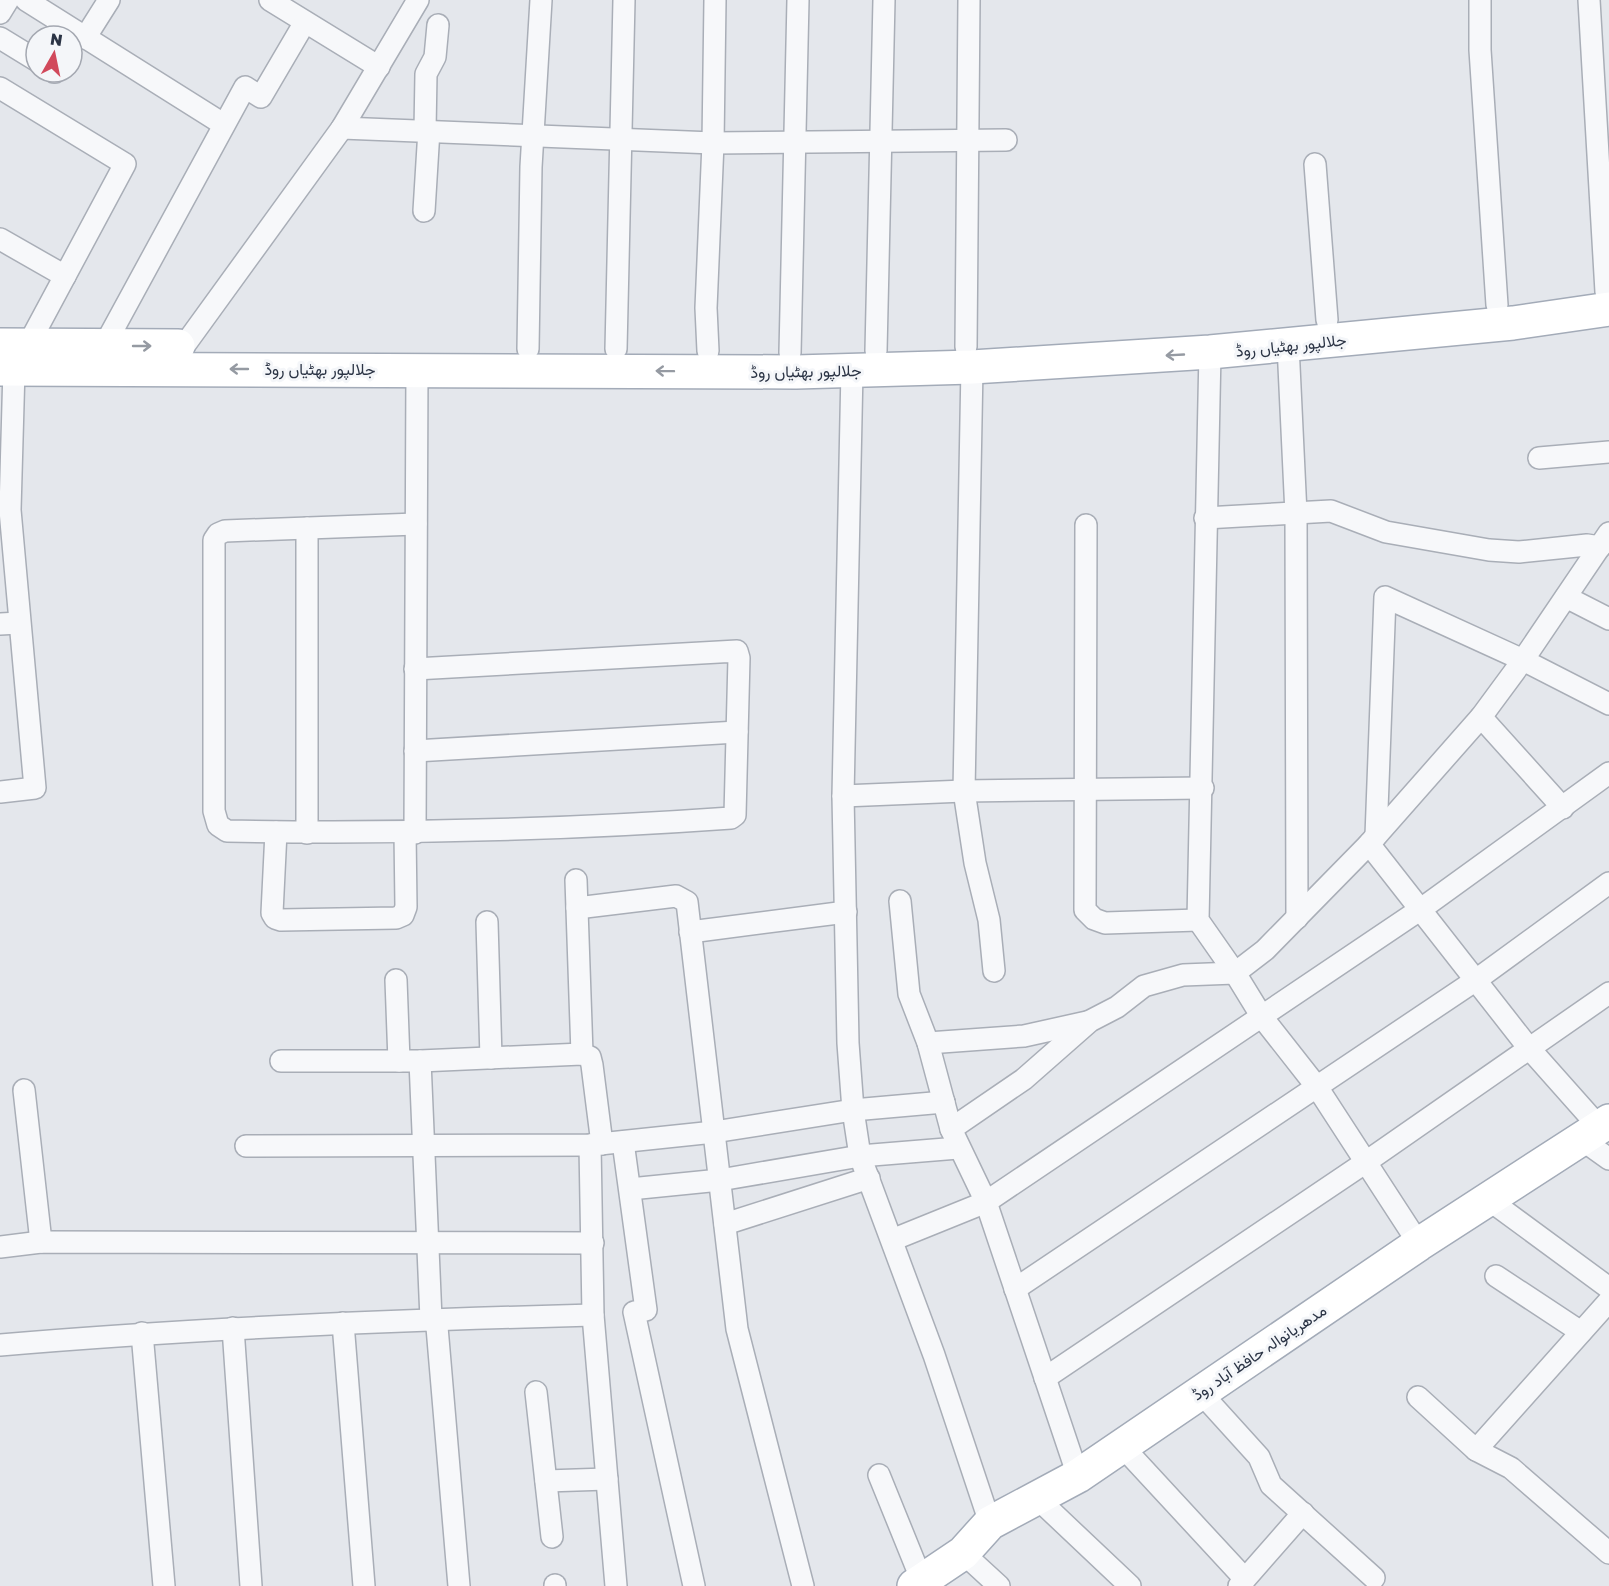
<svg xmlns="http://www.w3.org/2000/svg" width="1609" height="1586" viewBox="0 0 1609 1586" font-family="'Golos Text',Vazirmatn,sans-serif">
<rect width="100%" height="100%" fill="#e4e7ec"/>
<g fill="none" stroke-linecap="round" stroke-linejoin="round">
<defs>
<g id="minor">
<path d="M26,0L223,124"/>
<path d="M270,0L379,67"/>
<path d="M1480,0V50L1497,305"/>
<path d="M1589,0L1606,292"/>
<path d="M0,13L8,0"/>
<path d="M0,38L36,60"/>
<path d="M85,38L109,0"/>
<path d="M54,72H55"/>
<path d="M0,88L125,164L28,345"/>
<path d="M342,128L713,143L1006,140"/>
<path d="M425,130L426,74L435,57L438,25"/>
<path d="M1315,164L1327,320"/>
<path d="M424,211L429,130"/>
<path d="M0,239L65,276"/>
<path d="M1288,345L1296,514L1297,918"/>
<path d="M104,346L245,87L261,97L305,22"/>
<path d="M184,346L342,128L418,0"/>
<path d="M966,347L969,0"/>
<path d="M528,349L531,167L541,0"/>
<path d="M616,349L624,0"/>
<path d="M708,351L706,308L713,143L715,0"/>
<path d="M876,351L884,0"/>
<path d="M1210,352L1198,920L1235,973L1262,1017L1317,1087L1419,1244"/>
<path d="M790,353L798,0"/>
<path d="M972,367L964,791L975,863L989,920L994,971"/>
<path d="M852,370L843,796L848,1043L853,1110L860,1156L934,1355L990,1523"/>
<path d="M1539,458L1609,452"/>
<path d="M1205,518L1331,511L1386,532L1489,550L1519,552L1587,545L1600,547"/>
<path d="M1086,525L1085,910L1094,919L1105,923L1198,920"/>
<path d="M307,528V833"/>
<path d="M1566,597L1609,619"/>
<path d="M0,624L19,623"/>
<path d="M415,669L737,651L739,658L735,815L731,818C563,830 396,834 227,831L218,825L214,811V540L218,534L225,531L416,524"/>
<path d="M1481,717L1563,808"/>
<path d="M415,751L737,732"/>
<path d="M0,792L35,788L10,510L14,369"/>
<path d="M843,796L964,791L1203,788"/>
<path d="M276,832L272,913L275,918L281,920L396,918L403,915L406,907L405,832"/>
<path d="M415,833L417,369"/>
<path d="M1376,836L1385,597L1523,660L1609,704"/>
<path d="M1369,844L1528,1047L1600,1128"/>
<path d="M576,880L582,1054"/>
<path d="M900,901L909,994L928,1043L951,1129L986,1202L1078,1476"/>
<path d="M577,908L676,896L687,902L737,1329L803,1586"/>
<path d="M487,922L491,1058"/>
<path d="M690,932L846,912"/>
<path d="M396,980L399,1061"/>
<path d="M928,1043L1024,1036L1087,1022"/>
<path d="M281,1061H420L582,1054L590,1057L592,1065L602,1144"/>
<path d="M420,1061L431,1319L437,1327L459,1586"/>
<path d="M24,1090L41,1242"/>
<path d="M951,1129L1024,1079L1090,1021L1117,1007L1144,986L1183,975L1235,973L1265,950L1369,844L1481,717L1523,660L1609,533"/>
<path d="M1581,1139L1609,1159"/>
<path d="M623,1142L646,1310L634,1312L694,1586"/>
<path d="M590,1145L593,1315L616,1586"/>
<path d="M246,1146L590,1145L714,1132L853,1110L944,1102"/>
<path d="M630,1189L720,1180L860,1156L958,1148"/>
<path d="M1488,1199L1609,1288"/>
<path d="M725,1224L869,1178"/>
<path d="M892,1240L986,1202L1421,909L1609,773"/>
<path d="M0,1247L41,1242L593,1243"/>
<path d="M1496,1276L1581,1332"/>
<path d="M1015,1289L1476,980L1609,883"/>
<path d="M343,1323L364,1586"/>
<path d="M233,1328L251,1586"/>
<path d="M142,1333L164,1586"/>
<path d="M0,1345C198,1328 395,1320 593,1315"/>
<path d="M1045,1378L1366,1162L1609,993"/>
<path d="M536,1392L552,1537"/>
<path d="M1201,1393L1259,1457L1271,1485L1374,1578"/>
<path d="M1418,1397L1476,1450L1511,1468L1609,1553"/>
<path d="M1122,1446L1245,1579"/>
<path d="M1476,1450L1609,1301"/>
<path d="M879,1475L922,1581"/>
<path d="M546,1481L607,1479"/>
<path d="M1038,1499L1130,1586"/>
<path d="M963,1553L999,1586"/>
<path d="M555,1585V1586"/>
<path d="M1239,1586L1303,1513"/>
</g>
<g id="primary">
<path d="M0,345L178,346"/>
<path d="M0,369L796,372L972,367L1210,352L1513,323L1609,309"/>
<path d="M914,1586L963,1553L990,1523L1078,1476L1419,1244L1609,1121"/>
</g>
</defs>
<use href="#minor" stroke="#a9aeb7" stroke-width="24"/>
<use href="#primary" stroke="#a3abb8" stroke-width="36"/>
<use href="#minor" stroke="#f7f8fa" stroke-width="21"/>
<use href="#primary" stroke="#fff" stroke-width="33"/>
</g>
<defs><path id="oneway-shaft" d="M-6 0H5M1.5-3L5.5 0L1.5 3" fill="none" stroke-width="1.6" stroke-linecap="round" stroke-linejoin="round" transform="scale(1.5)"/></defs>
<g stroke="#959aa2">
<use href="#oneway-shaft" transform="translate(142 346)"/>
<use href="#oneway-shaft" transform="translate(1175 355) rotate(177)"/>
<use href="#oneway-shaft" transform="translate(239 369) rotate(180)"/>
<use href="#oneway-shaft" transform="translate(665 371) rotate(-179)"/>
</g>
<g text-anchor="middle" stroke-width="6" stroke-linejoin="round" paint-order="stroke">
<g font-size="16" fill="#2b3445" stroke="#f4f6f9">
<text transform="translate(1291 345) rotate(-6)" y="6">جلالپور بھٹیاں روڈ</text>
<text x="320" y="375">جلالپور بھٹیاں روڈ</text>
<text transform="translate(806 371) rotate(-1)" y="6">جلالپور بھٹیاں روڈ</text>
<text transform="translate(1259 1352) rotate(-34)" y="6">مدھریانوالہ حافظ آباد روڈ</text>
</g>
</g>
<g transform="translate(54 54) rotate(9)"><circle r="28" fill="#f4f6f9" stroke="#a4a8b1" stroke-width="1.5"/>
<path d="M0-4.5L10 22L0 15L-10 22Z" fill="#d1495b"/>
<text y="-9" font-size="16" font-weight="bold" text-anchor="middle" fill="#2b3445">N</text>
</g>
</svg>
